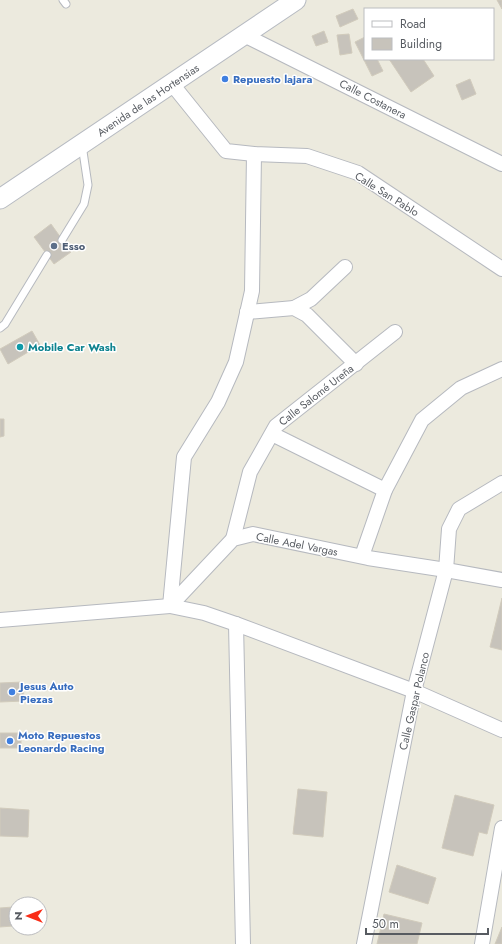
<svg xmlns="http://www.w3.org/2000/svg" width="502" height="944" viewBox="0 0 502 944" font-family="Jost,sans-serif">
<rect width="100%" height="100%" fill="#eceade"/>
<g fill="#c7c3bb" stroke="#d1cbbc">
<path d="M497,0H502V9Z"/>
<path d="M353,9L358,19L340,27L336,16Z"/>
<path d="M324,31L328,42L316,46L312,36Z"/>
<path d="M349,34L352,53L340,55L337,35Z"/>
<path d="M365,37V59H377L383,71L372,76L355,42Z"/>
<path d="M389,59H423L434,76L411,92Z"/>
<path d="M470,79L476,94L462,100L456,85Z"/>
<path d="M51,224L71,252L54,264L34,237Z"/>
<path d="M32,331L40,345L8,364L0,349Z"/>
<path d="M0,419H4V436L0,437Z"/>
<path d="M502,598V650L490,647Z"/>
<path d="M23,682L24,701L0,702V683Z"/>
<rect x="0" y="733" width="21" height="15"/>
<path d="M298,789L327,792L323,837L293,834Z"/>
<path d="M455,795L494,805L487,834L479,832L473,856L442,848Z"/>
<path d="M0,808L29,810L28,837L0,836Z"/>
<path d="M397,865L436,878L428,904L389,892Z"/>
<path d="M13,907V926L0,927V908Z"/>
<path d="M384,914L422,923L417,944H377Z"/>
<path d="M502,927V944H495Z"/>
</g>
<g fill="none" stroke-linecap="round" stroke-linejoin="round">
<defs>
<g id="service">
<path d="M63,0L66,4"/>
<path d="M62,240L84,204L88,185L82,145"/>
<path d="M0,328L5,324L47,255"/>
</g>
<g id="minor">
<path d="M244,35L502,164"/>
<path d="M172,84L226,151L254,154L307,156L358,173L502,269"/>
<path d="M254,154L252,291L236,362L218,402L184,457L170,606L204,613L236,624L414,691L502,730"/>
<path d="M294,308L311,299L345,267"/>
<path d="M247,312L294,308L307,315L356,364"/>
<path d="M272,434L385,490"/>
<path d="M233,539L250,472L276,426L395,332"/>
<path d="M362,556L385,490L422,420L461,388L502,369"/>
<path d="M0,620L170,606L233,539L253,534L368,558L446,570L502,580"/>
<path d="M236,624L243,944"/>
<path d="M364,944L414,691L446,570L449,529L459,509L502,483"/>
<path d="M482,944L502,828"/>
</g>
<path id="secondary" d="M0,199L296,0"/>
</defs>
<use href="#service" stroke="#b6b9bf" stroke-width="9"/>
<use href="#minor" stroke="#b6b9bf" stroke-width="16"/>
<use href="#secondary" stroke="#b7bbc2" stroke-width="21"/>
<use href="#service" stroke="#fff" stroke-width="7"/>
<use href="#minor" stroke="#fff" stroke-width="14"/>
<use href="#secondary" stroke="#fff" stroke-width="19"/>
</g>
<g fill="#3f7fe0" stroke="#fff" stroke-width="1.5">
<circle cx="225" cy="79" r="4"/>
<circle cx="12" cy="692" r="4"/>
<circle cx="10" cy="741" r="4"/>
</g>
<circle fill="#5c6f8a" stroke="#fff" stroke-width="1.5" cx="54" cy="246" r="4"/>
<circle fill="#0f9aa8" stroke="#fff" stroke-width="1.5" cx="20" cy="347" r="4"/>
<g text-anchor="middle" stroke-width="3" stroke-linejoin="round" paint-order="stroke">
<g font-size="11" font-weight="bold" fill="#366cbe" stroke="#fff" text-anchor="start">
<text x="233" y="83">Repuesto lajara</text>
<text x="20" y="690">Jesus Auto<tspan x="20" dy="13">Piezas</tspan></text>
<text x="18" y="739">Moto Repuestos<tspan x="18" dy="13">Leonardo Racing</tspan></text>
</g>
<g font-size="11" fill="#575b61" stroke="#fff">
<text transform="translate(373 99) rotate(27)" y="4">Calle Costanera</text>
<text transform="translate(148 100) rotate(-34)" y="4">Avenida de las Hortensias</text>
<text transform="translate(387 194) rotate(32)" y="4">Calle San Pablo</text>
<text transform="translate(316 395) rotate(-38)" y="4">Calle Salomé Ureña</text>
<text transform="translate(297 544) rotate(11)" y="4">Calle Adel Vargas</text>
<text transform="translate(414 701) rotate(-77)" y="4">Calle Gaspar Polanco</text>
</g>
<g font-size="11" font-weight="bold" fill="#4e5e75" stroke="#fff" text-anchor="start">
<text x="62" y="250">Esso</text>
</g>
<g font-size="11" font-weight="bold" fill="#0d838f" stroke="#fff" text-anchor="start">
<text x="28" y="351">Mobile Car Wash</text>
</g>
</g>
<rect x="364" y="8" width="130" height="52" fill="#ffffff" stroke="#bcbdc0"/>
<rect x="372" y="21" width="20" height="6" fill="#ffffff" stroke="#bcbdc0"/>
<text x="400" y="28" font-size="12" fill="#575b61">Road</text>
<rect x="372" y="38" width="20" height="12" fill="#c7c3bb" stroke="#bcbdc0"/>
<text x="400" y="48" font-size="12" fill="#575b61">Building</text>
<g transform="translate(28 916) rotate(270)"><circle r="19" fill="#ffffff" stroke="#bcbdc0"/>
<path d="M0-3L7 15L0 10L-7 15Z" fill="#f92d17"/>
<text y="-6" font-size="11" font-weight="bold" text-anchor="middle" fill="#575b61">N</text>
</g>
<path d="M366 928v6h122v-6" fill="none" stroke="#575b61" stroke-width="2"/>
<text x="372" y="928" font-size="12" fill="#575b61" stroke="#ffffff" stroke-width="3" paint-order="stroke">50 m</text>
</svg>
